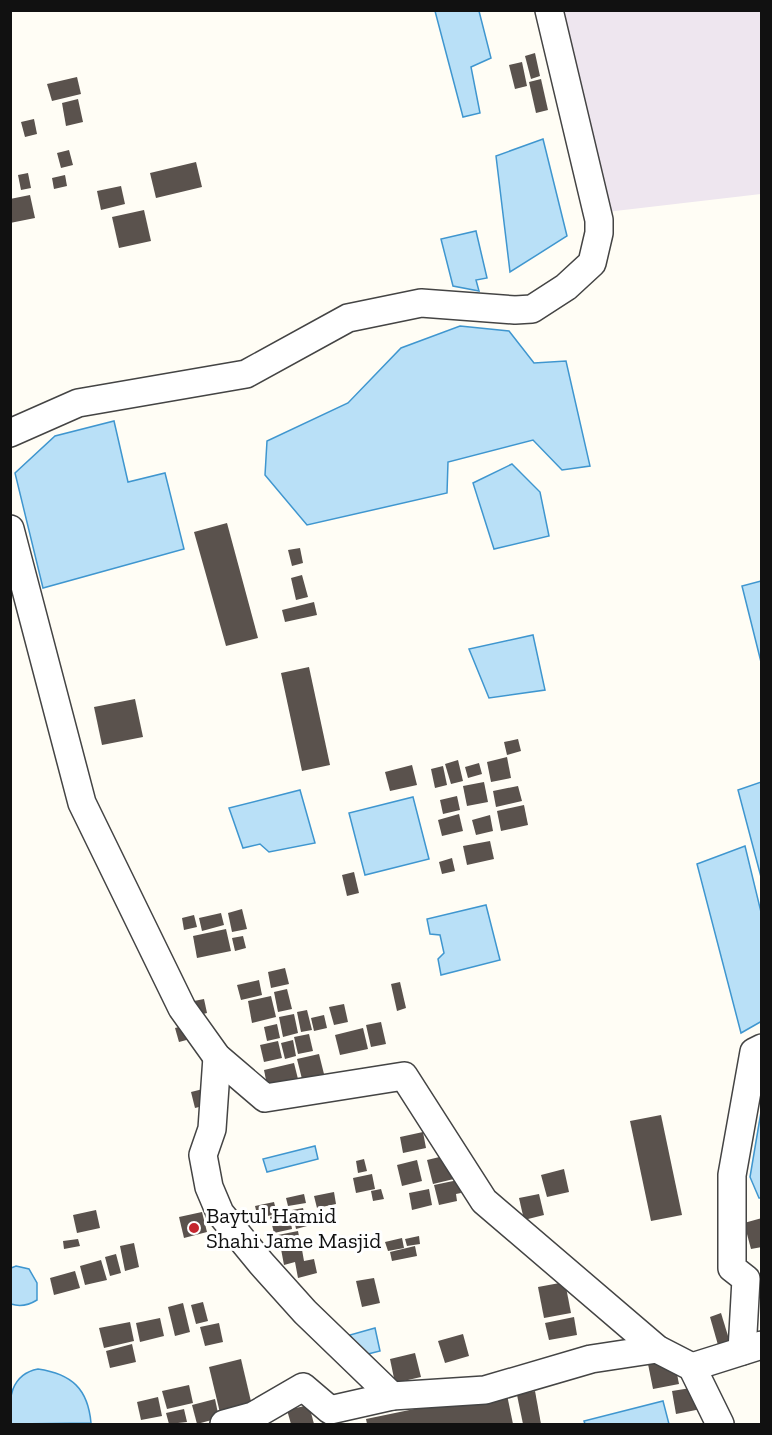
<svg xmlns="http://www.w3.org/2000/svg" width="772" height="1435" viewBox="0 0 772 1435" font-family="'Zilla Slab',serif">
<rect width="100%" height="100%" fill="#fffdf5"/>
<path fill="#eee6ef" d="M555,11H761V194L598,213Z"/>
<g fill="#b9e0f7" stroke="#3f96cf" stroke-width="1.5">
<path d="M435,11H479L491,58L471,67L480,113L463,117Z"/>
<path d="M543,139L567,236L510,272L496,156Z"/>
<path d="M476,231L487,278L476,280L479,291L453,286L441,239Z"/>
<path d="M460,326L509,331L534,363L566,361L590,466L562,470L533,440L448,462L447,493L307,525L265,475L267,441L348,403L401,348Z"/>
<path d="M114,421L128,482L165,473L184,549L43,588L15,473L55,436Z"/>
<path d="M512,464L540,492L549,536L494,549L473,483Z"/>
<path d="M761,581H762L761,662L742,586Z"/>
<path d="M533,635L545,690L489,698L469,649Z"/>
<path d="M761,782L762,783L761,877L738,790Z"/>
<path d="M300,790L315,843L269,852L260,844L243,848L229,808Z"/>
<path d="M413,797L429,859L365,875L349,813Z"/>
<path d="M745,846L761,912L762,1021L741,1033L697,864Z"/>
<path d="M486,905L500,960L441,975L438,959L444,953L440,935L430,934L427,919Z"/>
<path d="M761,1112L762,1198H759L750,1177Z"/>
<path d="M315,1146L318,1159L267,1172L263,1159Z"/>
<path d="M16,1266L29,1269L37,1283V1300C29,1305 20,1307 11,1304V1268Z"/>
<path d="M375,1328L380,1351L356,1357L350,1335Z"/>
<path d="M38,1369C72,1374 88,1389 91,1423L11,1424C7,1400 11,1374 38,1369Z"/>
<path d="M663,1401L669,1424H585L584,1421Z"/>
</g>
<g fill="#5a524d">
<path d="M535,53L540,76L531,79L525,56Z"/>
<path d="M522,62L527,86L515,89L509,65Z"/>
<path d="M77,77L81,94L52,101L47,84Z"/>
<path d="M541,79L548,110L536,113L529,82Z"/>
<path d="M78,99L83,122L66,126L62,103Z"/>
<path d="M34,119L37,134L25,137L21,122Z"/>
<path d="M69,150L73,165L61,168L57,153Z"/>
<path d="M196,162L202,187L156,198L150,173Z"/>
<path d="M28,173L31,188L21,190L18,175Z"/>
<path d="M65,175L67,186L54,189L52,178Z"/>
<path d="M121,186L125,204L101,210L97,191Z"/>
<path d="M30,195L35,218L10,223V199Z"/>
<path d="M144,210L151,241L119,248L112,217Z"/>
<path d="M227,523L258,638L226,646L194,532Z"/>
<path d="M300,548L303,563L292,566L288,550Z"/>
<path d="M302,575L308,597L296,600L291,578Z"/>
<path d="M314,602L317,615L285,622L282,610Z"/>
<path d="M309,667L330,765L302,771L281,673Z"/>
<path d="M135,699L143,737L102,745L94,707Z"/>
<path d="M518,739L521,751L507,755L504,742Z"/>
<path d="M507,757L511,778L491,782L487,762Z"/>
<path d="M458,760L463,781L451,784L445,764Z"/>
<path d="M479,763L482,774L468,778L465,767Z"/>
<path d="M412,765L417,785L390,791L385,772Z"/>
<path d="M443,766L447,785L435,788L431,769Z"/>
<path d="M484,782L488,802L467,806L463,786Z"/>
<path d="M518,786L522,801L496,807L493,791Z"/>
<path d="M457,796L460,810L443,814L440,800Z"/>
<path d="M524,805L528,825L501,831L497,811Z"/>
<path d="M459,814L463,831L442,836L438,820Z"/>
<path d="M490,815L493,831L476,835L472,820Z"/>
<path d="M490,841L494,859L467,865L463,846Z"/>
<path d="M452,858L455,871L442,874L439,862Z"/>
<path d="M354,872L359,893L347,896L342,875Z"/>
<path d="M242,909L247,929L232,932L228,913Z"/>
<path d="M221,913L224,925L202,931L199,918Z"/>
<path d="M194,915L197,927L184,930L182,918Z"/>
<path d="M226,929L231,951L197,958L193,936Z"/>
<path d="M243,936L246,948L235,951L232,938Z"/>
<path d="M285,968L289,984L271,988L268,972Z"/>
<path d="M259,980L262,995L241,1000L237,985Z"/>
<path d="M400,982L406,1008L397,1011L391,984Z"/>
<path d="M287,989L292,1009L278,1012L274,992Z"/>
<path d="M271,996L276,1017L252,1023L248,1001Z"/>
<path d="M204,999L207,1013L192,1017L189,1002Z"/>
<path d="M344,1004L348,1022L334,1025L329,1007Z"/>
<path d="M307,1010L312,1030L301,1032L297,1012Z"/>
<path d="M294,1014L298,1033L283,1037L279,1017Z"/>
<path d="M324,1015L327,1028L314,1031L311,1018Z"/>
<path d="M381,1022L386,1044L371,1047L366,1025Z"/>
<path d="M191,1024L194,1038L179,1042L175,1028Z"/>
<path d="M277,1024L280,1038L267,1041L264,1027Z"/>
<path d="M363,1028L368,1049L340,1055L335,1035Z"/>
<path d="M309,1034L313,1051L298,1054L294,1037Z"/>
<path d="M293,1040L296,1056L285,1059L281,1043Z"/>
<path d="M278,1041L282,1058L264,1062L260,1045Z"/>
<path d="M319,1054L324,1074L302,1079L297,1059Z"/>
<path d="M294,1063L299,1083L268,1090L264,1070Z"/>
<path d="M207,1088L211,1104L195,1108L191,1092Z"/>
<path d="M661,1115L682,1215L651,1221L630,1121Z"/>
<path d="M423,1132L426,1148L403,1153L400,1137Z"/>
<path d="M452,1154L458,1178L433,1184L427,1160Z"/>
<path d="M364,1159L367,1171L358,1173L356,1161Z"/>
<path d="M417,1160L422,1181L402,1186L397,1165Z"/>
<path d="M564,1169L569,1192L547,1197L541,1175Z"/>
<path d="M372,1174L375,1189L356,1193L353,1178Z"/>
<path d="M458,1180L461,1193L456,1194L457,1201L439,1205L434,1185Z"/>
<path d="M381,1189L384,1199L373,1201L371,1191Z"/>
<path d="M429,1189L432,1205L412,1210L409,1193Z"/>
<path d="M334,1192L336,1204L317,1208L314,1196Z"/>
<path d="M304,1194L306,1203L288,1206L286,1198Z"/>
<path d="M539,1194L544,1215L524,1220L519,1198Z"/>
<path d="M274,1202L277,1214L258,1218L255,1206Z"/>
<path d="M303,1208L307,1226L296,1229L292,1210Z"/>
<path d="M96,1210L100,1228L77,1233L73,1215Z"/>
<path d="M202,1212L207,1232L184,1238L179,1217Z"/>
<path d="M289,1213L292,1229L274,1233L270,1217Z"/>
<path d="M762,1218V1247L751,1249L744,1223Z"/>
<path d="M298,1231L300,1242L280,1246L278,1235Z"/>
<path d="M419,1236L420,1244L407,1246L405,1239Z"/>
<path d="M402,1238L404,1248L388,1251L385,1242Z"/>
<path d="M78,1239L80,1246L64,1249L63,1241Z"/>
<path d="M134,1243L139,1267L125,1271L120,1246Z"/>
<path d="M301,1244L304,1261L314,1259L317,1273L298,1278L295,1262L284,1265L281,1249Z"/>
<path d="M415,1246L417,1256L392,1261L390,1252Z"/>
<path d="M116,1254L121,1273L110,1276L105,1257Z"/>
<path d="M101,1260L107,1280L85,1285L80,1266Z"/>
<path d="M75,1271L80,1288L54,1295L50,1278Z"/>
<path d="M374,1278L380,1303L362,1307L356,1281Z"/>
<path d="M565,1282L571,1313L544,1318L538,1287Z"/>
<path d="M203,1302L208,1321L196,1324L191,1305Z"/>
<path d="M183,1303L190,1332L175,1336L168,1307Z"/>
<path d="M721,1313L732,1349L720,1352L710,1317Z"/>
<path d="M574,1317L577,1335L549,1340L545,1323Z"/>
<path d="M160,1318L164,1336L140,1342L136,1323Z"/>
<path d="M130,1322L134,1341L104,1348L99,1328Z"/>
<path d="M219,1323L223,1342L205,1346L200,1327Z"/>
<path d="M463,1334L469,1356L445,1363L438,1341Z"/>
<path d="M132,1344L136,1362L110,1368L106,1351Z"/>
<path d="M415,1353L421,1377L395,1383L390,1359Z"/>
<path d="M241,1359L253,1410L221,1417L209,1367Z"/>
<path d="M674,1359L679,1384L653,1389L648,1364Z"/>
<path d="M189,1385L193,1403L167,1409L162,1391Z"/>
<path d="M697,1387L701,1409L676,1414L672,1391Z"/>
<path d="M506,1390L513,1424H367L366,1419Z"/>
<path d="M535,1391L541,1424H523L517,1395Z"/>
<path d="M158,1397L162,1416L141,1420L137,1402Z"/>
<path d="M215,1399L219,1418L197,1424L192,1405Z"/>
<path d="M309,1405L314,1424H291L287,1410Z"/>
<path d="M184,1409L187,1422L169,1424L166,1413Z"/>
</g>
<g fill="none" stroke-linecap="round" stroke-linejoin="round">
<defs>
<g id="minor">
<path d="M10,433L78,403L246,374L348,318L421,303L515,310L532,309L566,287L592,263L599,233V220L549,10"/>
<path d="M10,529L82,803L182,1008L217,1057L265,1098L404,1076L484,1201L657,1349L692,1367L720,1424"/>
<path d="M217,1057L212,1129L203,1155L209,1187L220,1213L261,1263L305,1312L392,1396L330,1410L303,1387L253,1416L224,1424"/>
<path d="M742,1351L746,1279L732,1268V1175L754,1052L762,1048"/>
<path d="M692,1367L762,1345"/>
<path d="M392,1396L485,1390L591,1359L657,1349"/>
</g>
</defs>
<use href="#minor" stroke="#444" stroke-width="30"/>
<use href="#minor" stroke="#fff" stroke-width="27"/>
</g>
<circle fill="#c4262e" stroke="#fff" stroke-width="2" cx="194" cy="1228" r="6"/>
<g text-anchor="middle" stroke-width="6" stroke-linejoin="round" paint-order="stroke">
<g font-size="22" fill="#111" stroke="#fff" text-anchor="start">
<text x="206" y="1223">Baytul Hamid<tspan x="206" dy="25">Shahi Jame Masjid</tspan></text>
</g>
</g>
<rect width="772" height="1435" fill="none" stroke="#111111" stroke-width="24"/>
</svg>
